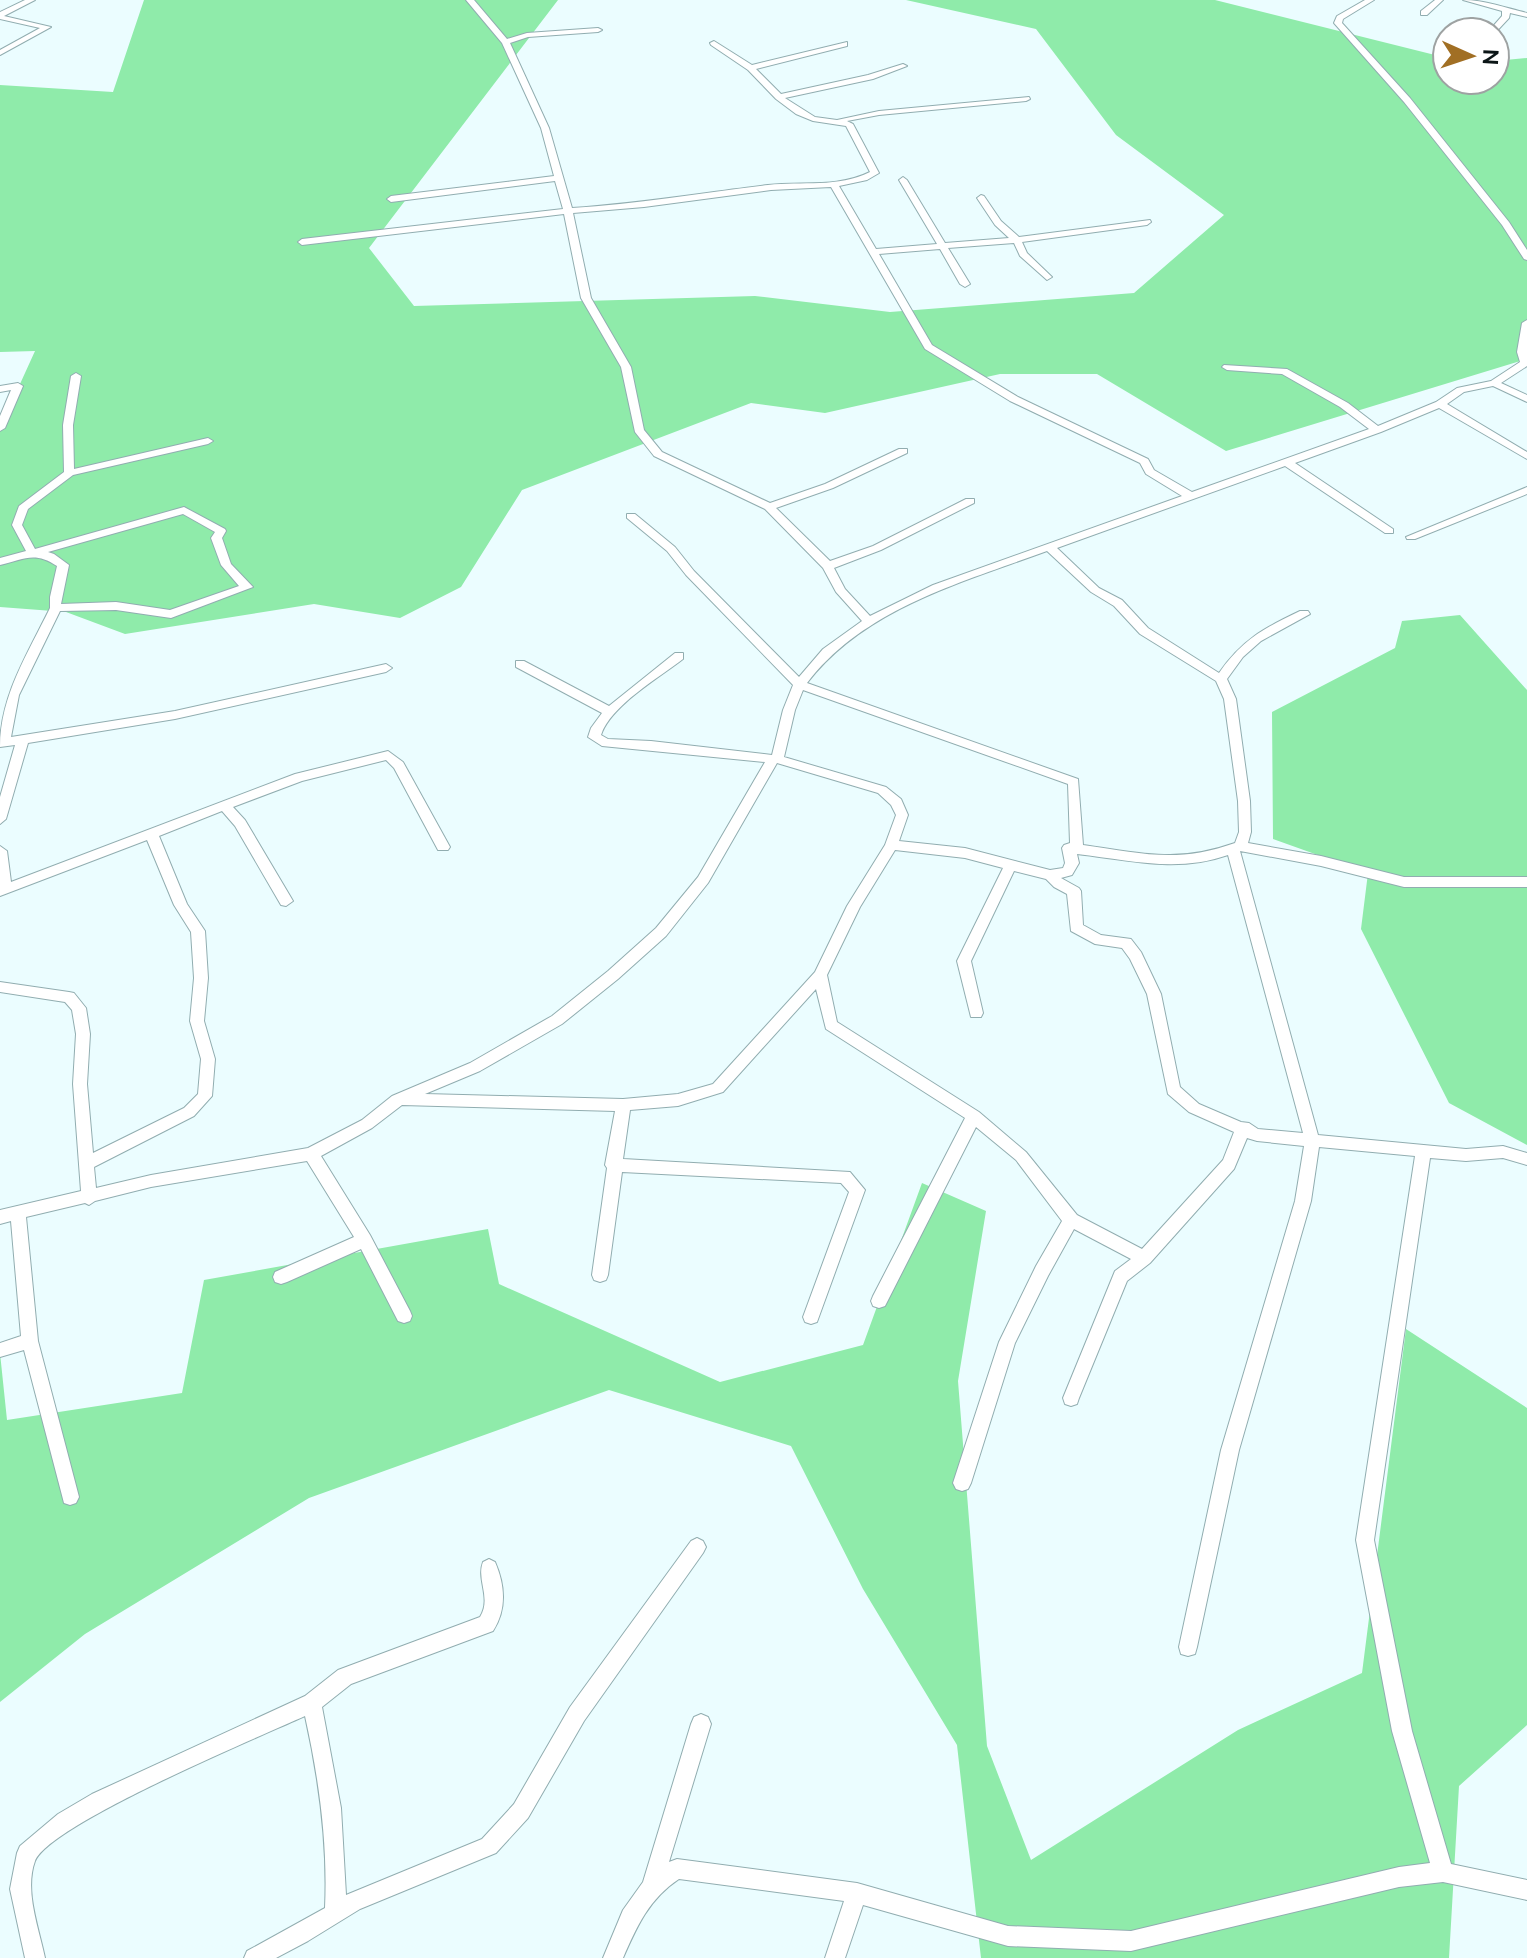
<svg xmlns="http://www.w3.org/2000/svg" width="1527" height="1958" viewBox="0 0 1527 1958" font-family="Ubuntu,sans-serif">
<rect width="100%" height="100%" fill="#ebfdff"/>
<g fill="#8febaa">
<path d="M144,0H558L369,248L414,306L755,296L890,312L1134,293L1224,215L1116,135L1036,29L906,0H1215L1447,58V80H1495V61L1527,58V359L1226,451L1097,374H1000L825,413L751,403L522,490L461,587L400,618L314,604L125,634L66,612L0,607V428L35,351L0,352V85L113,92Z"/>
<path d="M1460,615L1527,690V1145L1449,1103L1361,929L1368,873L1273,839L1272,712L1395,648L1402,621Z"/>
<path d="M922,1183L986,1211L958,1381L987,1746L1031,1860L1238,1730L1362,1673L1406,1329L1527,1408V1725L1459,1786L1449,1958H981L957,1745L863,1589L791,1446L609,1390L309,1498L85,1634L0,1702V1353L7,1420L182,1393L204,1280L488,1229L499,1284L720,1382L863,1345Z"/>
</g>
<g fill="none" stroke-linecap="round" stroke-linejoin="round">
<defs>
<g id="street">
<path d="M25,0H35L4,16L51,27L0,55V50L40,28L0,19V12Z"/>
<path d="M466,0H474L507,39L527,33L598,28L602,30L598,32L528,37L510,43L549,128L572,208C637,204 702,193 768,185C802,181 838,188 870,172L846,126L813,121L796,114L776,99L748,70L711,45L710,43L714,41L752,65L847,42V46L756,69L781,94L868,75L903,64L907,66L873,79L785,98L815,117L837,120L879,111L1029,97L1030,99L1026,101L879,115L847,121L853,124L879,173L867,180L839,186L876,249L937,244L899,180L903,177L907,180L945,243L1009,238L995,225L977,198L981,195L984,196L1001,221L1019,237L1150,220L1151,222L1147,225L1022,242L1027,253L1052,277L1047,280L1020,256L1014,243L948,248L970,284L965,287L960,284L940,249L879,254L932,345L1018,397L1148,459L1154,470L1192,492L1369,429L1340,407L1282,374L1227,370L1222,367L1224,365L1287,369L1348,403L1378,426L1436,402L1457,388L1491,381L1520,362L1517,352L1522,323L1527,320V366L1501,383L1527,395V402L1493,386L1464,392L1447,404L1527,452V459L1439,408L1381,432L1295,463L1393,529V533H1385L1285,466L1057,548L1099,588L1122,600L1148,628L1219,673C1242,640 1264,628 1300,611H1308L1310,614L1261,641L1243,657L1227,679L1236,699L1250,801L1251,832L1248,843L1321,856L1404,877H1527V887H1404L1321,866L1240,851L1318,1135L1466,1149L1503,1146L1527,1153V1165L1503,1158L1466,1161L1430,1158L1374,1540L1412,1731L1451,1864L1527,1880V1900L1443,1882L1399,1887L1131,1951L1008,1946L863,1905L845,1958H825L844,1901L679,1879C649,1899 637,1926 623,1958H603L623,1910L643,1882L691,1724L694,1717L701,1714L708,1717L711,1724L669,1862L677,1859L857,1883L1008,1926L1131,1931L1399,1867L1430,1863L1392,1731L1356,1540L1415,1156L1319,1147L1311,1201L1239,1450L1197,1647L1195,1654L1188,1656L1181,1654L1179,1647L1221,1450L1295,1201L1304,1146L1257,1141L1247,1138L1234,1169L1150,1263L1127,1281L1079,1398L1077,1404L1071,1406L1065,1404L1063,1398L1115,1271L1131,1259L1074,1229L1048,1276L1015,1343L971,1483L968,1489L962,1491L956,1489L953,1483L999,1342L1036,1266L1062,1221L1016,1160L976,1127L885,1306L879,1308L873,1306L871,1301L873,1296L965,1118L826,1029L816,989L723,1092L678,1106L630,1110L623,1159L850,1172L865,1190L817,1322L811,1324L805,1322L803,1317L849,1192L841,1183L622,1172L608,1275L606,1280L600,1282L594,1280L592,1275L607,1168L605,1165L615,1111L402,1105L372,1128L321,1156L370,1235L410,1311L412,1316L410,1321L404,1323L398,1321L361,1249L287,1282L281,1284L275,1282L273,1277L275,1272L354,1237L307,1161L151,1187L95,1201L89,1205L85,1203L26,1217L38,1341L79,1497L76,1503L70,1505L64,1503L24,1350L0,1357V1343L21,1336L11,1221L0,1224V1210L81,1191L73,1084L76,1034L72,1010L65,1002L0,992V982L69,992L74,993L86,1008L90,1034L87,1084L93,1153L184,1108L198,1094L201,1059L190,1021L194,978L191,932L174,905L147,840L0,896V846L7,851L11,882L295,774L388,751L403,762L450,847L448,850H438L394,768L386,760L302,781L233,807L245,820L293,901L286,906L281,905L235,826L222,811L159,836L187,904L205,931L208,978L204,1021L215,1059L212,1096L194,1116L94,1167L96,1188L151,1175L308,1148L362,1120L392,1096L470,1063L552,1016L608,971L656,928L698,877L765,762L602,746L588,737L591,728L602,713L516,667V661H524L609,706L675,653H683V659C660,677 610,706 601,735L608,739L651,741L772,755L783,710L793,685L686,575L667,551L627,518V514H635L675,547L694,571L799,677L823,649L862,621L836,592L823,568L765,509L654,456L635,432L621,367L581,298L564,214L302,245L298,242L302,239L563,209L555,181L391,202L387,199L391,196L554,176L541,128L502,43ZM831,187L925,349L1010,401L1140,463L1146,474L1182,496L933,585L870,616L845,589L834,568L881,550L974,503V499H966L873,546L830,561L776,508L833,488L907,453V449H899L825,484L770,503L662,452L644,430L631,367L591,298L573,213L644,207L771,190ZM1047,551L1091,592L1114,606L1140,634L1216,681L1224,699L1238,801L1239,832L1235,843C1176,864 1142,853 1083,845L1078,779L807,683C864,608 963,582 1047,551ZM803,690L1068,784L1070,843L1064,845L1062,848L1065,863L1063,868L1050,870L965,848L899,841L908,815L901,799L886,787L784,757L795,710ZM777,763L878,793L891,805L896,815L885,845L847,906L815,972L713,1084L678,1094L623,1099L425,1094L480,1071L562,1024L618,979L666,936L708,883ZM895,850L965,858L1003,868L957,961L971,1017H981L983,1013L971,961L1014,871L1046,879L1054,887L1067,894L1071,931L1095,944L1122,948L1130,959L1147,994L1168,1094L1189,1112L1234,1132L1223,1160L1142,1249L1077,1215L1026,1152L979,1112L837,1022L827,975L860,907ZM1077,854C1129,860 1177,873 1228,855L1303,1133L1258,1129L1249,1123L1241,1122L1199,1104L1180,1087L1161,994L1141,952L1131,939L1101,935L1083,925L1081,891L1079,888L1061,878L1072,875L1079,863Z"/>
<path d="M1365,0H1374L1343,19L1342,23L1410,98L1509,222L1527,250V260L1524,259L1502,225L1404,102L1334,23L1337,16Z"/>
<path d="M1435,0H1443L1427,15H1421V11Z"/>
<path d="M1463,0C1485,0 1506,8 1527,13V17L1510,13L1509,18L1495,33L1488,32L1502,16V11Z"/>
<path d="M76,373L81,376L73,425L74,469L208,438L213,441L208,444L73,475L28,509L22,525L35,549L184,507L225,529L226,531L222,538L231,564L253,587L171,618L116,610L60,611L19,695L11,737L175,711L386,664L392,668L386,672L175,719L28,743L6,819L0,824V797L15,745L0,747C0,696 28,653 50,608V597L57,566C35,551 24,559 0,565V558L26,551L12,525L19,506L64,472L63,425L71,376ZM183,514L215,532L211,538L221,565L239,586L170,610L116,602L61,604L69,565L54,554L48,552Z"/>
<path d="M18,383L23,386L5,428L0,431V416L11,390L0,392V386Z"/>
<path d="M1527,487V494L1415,539H1407L1406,537Z"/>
<path d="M697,1538L703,1541L706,1547L703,1553L584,1721L528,1818L496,1853L360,1909L308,1941L276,1958H244L247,1951L325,1908C328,1843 319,1779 305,1716C259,1737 50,1824 35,1861C24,1891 39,1928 45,1958H25L10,1889L17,1853L20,1846L58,1814L92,1794L305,1696L338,1670L480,1617C492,1598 476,1580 483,1562L489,1559L495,1562C505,1585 507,1609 493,1631L351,1684L322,1707L341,1808L346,1895L482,1839L514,1804L570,1707L691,1541Z"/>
</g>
</defs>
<use href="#street" stroke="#91adb0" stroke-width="2"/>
<use href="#street" fill="#fff" fill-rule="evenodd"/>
</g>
<g transform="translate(1471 56) rotate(93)"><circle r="38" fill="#ffffff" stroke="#9ea2a2" stroke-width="2"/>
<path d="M0-6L14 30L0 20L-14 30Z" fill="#a16f24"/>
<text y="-12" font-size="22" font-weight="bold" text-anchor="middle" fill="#0c1617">N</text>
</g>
</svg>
